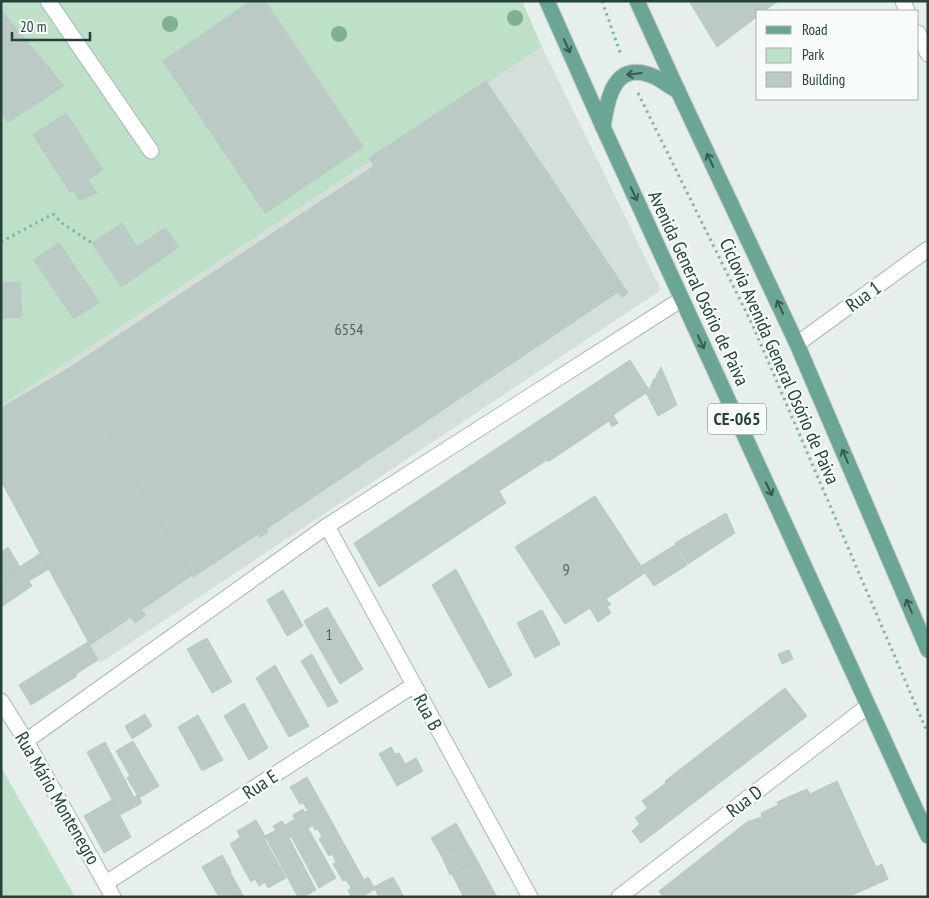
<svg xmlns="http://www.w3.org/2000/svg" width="929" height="898" viewBox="0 0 929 898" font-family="'PT Sans Narrow',sans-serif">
<rect width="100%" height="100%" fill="#e6efeb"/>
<path fill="#d4dfda" d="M542,47L661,290L100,663L1,481V406Z"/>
<g fill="#bfe0c8">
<path d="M1,1H522L542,47L1,406Z"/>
<path d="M1,767L75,897H1Z"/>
</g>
<g fill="#bbcac4" stroke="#b8c9c2">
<path d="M251,1H265L363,147L265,213L163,61Z"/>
<path d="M689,1H778L764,11H758V16L717,47Z"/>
<path d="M1,10L64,86L8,122L1,112Z"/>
<path d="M486,81L628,293L622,297L618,292L266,529L268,532L260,537L258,534L193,577L69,368L374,166L369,158Z"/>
<path d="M66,113L103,170L88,180L97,193L80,200L73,190L70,192L33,135Z"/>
<path d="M122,223L137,247L165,228L179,247L121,287L92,243Z"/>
<path d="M59,243L99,302L74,319L34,260Z"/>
<path d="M20,282L22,317L1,318V283Z"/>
<path d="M630,360L649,390L654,379L657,378L656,376L661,367L677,405L658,416L646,393L613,415L618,423L612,427L609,421L548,462L547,460L499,491L506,503L379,587L354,543Z"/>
<path d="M69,368L192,575L90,645L1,481V408Z"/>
<path d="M595,496L641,566L675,545L687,565L654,586L645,573L606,599L611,604L607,607L611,613L598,622L590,608L565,624L515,547Z"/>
<path d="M726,513L735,533L688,564L675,543Z"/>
<path d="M8,547L20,567L1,579V552Z"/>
<path d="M41,553L49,569L29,581L32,586L1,607V579Z"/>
<path d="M456,569L512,675L489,688L432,585Z"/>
<path d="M283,590L303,626L287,636L267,600Z"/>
<path d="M327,607L363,669L340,684L304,621Z"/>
<path d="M141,610L146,615L135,623L131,617Z"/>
<path d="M542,610L560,644L535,658L517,623Z"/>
<path d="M207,638L232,682L212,693L187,649Z"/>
<path d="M88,642L98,660L76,674L65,656Z"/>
<path d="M789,650L793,659L782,664L778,654Z"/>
<path d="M312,654L338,702L328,707L301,661Z"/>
<path d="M65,656L77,676L31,705L19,685Z"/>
<path d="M275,665L309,726L289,737L256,678Z"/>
<path d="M785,688L807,716L662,827L642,801L666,783L665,781Z"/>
<path d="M244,703L268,748L249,760L224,716Z"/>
<path d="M145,714L152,726L132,739L125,726Z"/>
<path d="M198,715L223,760L202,771L178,727Z"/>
<path d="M133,741L159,786L139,798L127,778L130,776L116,751Z"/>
<path d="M105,742L134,797L138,795L142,803L120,815L87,752Z"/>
<path d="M391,747L395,754L399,753L405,764L416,758L423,771L397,786L379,754Z"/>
<path d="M307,777L364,880L351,888L346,880L343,881L333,864L336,862L332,854L329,856L319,839L322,837L318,829L315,830L305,812L308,811L303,803L300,804L290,787Z"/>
<path d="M837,781L876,867L882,864L888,879L848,897H663L659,891L747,822L762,817L761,813L778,805L777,802L807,789L810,794Z"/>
<path d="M112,800L131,837L104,853L84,816Z"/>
<path d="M648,808L662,827L641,843L632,831L640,824L635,818Z"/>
<path d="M303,809L312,826L308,828L336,878L319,888L285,825L295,819L293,815Z"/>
<path d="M256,820L266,838H264L286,878L268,888L237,831Z"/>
<path d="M282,821L291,837L289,838L316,890L303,897H298L265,836L276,830L273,826Z"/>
<path d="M456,823L466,841L441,855L431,838Z"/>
<path d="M240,837L265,882L259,886L255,879L251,882L230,844Z"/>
<path d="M466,841L477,860L450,875L441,855Z"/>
<path d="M222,855L231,871L230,872L244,897H219L202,867Z"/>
<path d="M477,860L487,879L462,894L452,874Z"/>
<path d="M368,877L375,889L362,897H351L348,890Z"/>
<path d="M393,877L404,897H391L383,882Z"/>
<path d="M487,879L497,897H464L462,894Z"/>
<path d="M383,882L391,897H379L374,887Z"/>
</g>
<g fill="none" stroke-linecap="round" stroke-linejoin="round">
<defs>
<path id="service" d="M48,1L151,151"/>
<g id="minor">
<path d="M903,1L907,11"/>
<path d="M918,33L928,54"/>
<path d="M797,344L928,249"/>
<path d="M327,526L530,897"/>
<path d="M1,701L26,741L113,897"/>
<path d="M26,741L327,526L682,299"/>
<path d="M106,883L414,685"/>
<path d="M619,897L868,706"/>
</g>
<g id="primary">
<path d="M547,1L603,127L928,836"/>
<path d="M637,1L678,91L797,344L928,650"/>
<path d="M603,127C608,97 614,59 655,77C663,81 670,87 678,91"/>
</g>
</defs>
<use href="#service" stroke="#a8b8b2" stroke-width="17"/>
<use href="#minor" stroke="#a8b8b2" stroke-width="17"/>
<use href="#primary" stroke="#c2cac8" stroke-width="17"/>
<g stroke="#86b3a5" stroke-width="3" stroke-dasharray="2.5 4" stroke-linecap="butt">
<path d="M602,1L621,55"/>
<path d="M638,93L753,326L928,734"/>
<path d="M1,242L53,214L62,223L92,243"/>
</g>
<use href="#service" stroke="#fff" stroke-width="15"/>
<use href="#minor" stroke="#fff" stroke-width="15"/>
<use href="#primary" stroke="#6aa596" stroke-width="15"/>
</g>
<g fill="#80af93">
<circle cx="515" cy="18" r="8"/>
<circle cx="170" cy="24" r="8"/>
<circle cx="339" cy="34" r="8"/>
</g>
<defs><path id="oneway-shaft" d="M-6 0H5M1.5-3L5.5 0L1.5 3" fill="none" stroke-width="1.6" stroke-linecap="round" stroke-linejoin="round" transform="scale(1.25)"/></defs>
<g stroke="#365b51">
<use href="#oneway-shaft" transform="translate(567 46) rotate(66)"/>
<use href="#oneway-shaft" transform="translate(634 74) rotate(173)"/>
<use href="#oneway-shaft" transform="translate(710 160) rotate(-115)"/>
<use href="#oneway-shaft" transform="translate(634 194) rotate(65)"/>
<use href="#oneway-shaft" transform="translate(780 307) rotate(-115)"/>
<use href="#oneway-shaft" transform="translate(701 342) rotate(65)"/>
<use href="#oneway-shaft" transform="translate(845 456) rotate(-113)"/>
<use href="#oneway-shaft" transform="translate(769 489) rotate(65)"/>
<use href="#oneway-shaft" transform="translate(909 606) rotate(-113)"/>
</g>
<g text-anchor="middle" stroke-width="4.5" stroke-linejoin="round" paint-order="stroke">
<g font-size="16" fill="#4a645c">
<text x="349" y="335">6554</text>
<text x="566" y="575">9</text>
<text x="329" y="640">1</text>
</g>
<rect fill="#f7fbf9" stroke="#637a73" stroke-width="1" x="708" y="403.5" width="58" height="31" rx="4"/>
<g font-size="18" font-weight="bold" fill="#24423a">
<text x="737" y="425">CE-065</text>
</g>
<g font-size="19" fill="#24423a" stroke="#f7fbf9">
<text transform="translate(699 288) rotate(65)" y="7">Avenida General Osório de Paiva</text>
<text transform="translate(863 296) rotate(-36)" y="7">Rua 1</text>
<text transform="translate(780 361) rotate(66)" y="7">Ciclovia Avenida General Osório de Paiva</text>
<text transform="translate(428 712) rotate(61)" y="7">Rua B</text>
<text transform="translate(260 784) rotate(-33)" y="7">Rua E</text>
<text transform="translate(58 798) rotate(60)" y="7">Rua Mário Montenegro</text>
<text transform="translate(744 801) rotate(-37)" y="7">Rua D</text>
</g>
</g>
<rect width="929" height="898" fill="none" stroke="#24423a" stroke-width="5"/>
<rect x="756" y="10" width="162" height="90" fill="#f7fbf9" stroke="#a3b1ad"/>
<rect x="766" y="26" width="25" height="8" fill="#6aa596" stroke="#a3b1ad"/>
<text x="802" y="35" font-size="15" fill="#24423a">Road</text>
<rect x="766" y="48" width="25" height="15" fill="#bfe0c8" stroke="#a3b1ad"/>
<text x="802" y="60" font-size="15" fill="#24423a">Park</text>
<rect x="766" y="72" width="25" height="15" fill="#bbcac4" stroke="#a3b1ad"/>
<text x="802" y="85" font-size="15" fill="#24423a">Building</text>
<path d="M12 32v8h78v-8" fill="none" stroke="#24423a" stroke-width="2.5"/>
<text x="20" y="32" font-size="15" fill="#24423a" stroke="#f7fbf9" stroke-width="4" paint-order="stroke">20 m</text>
</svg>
